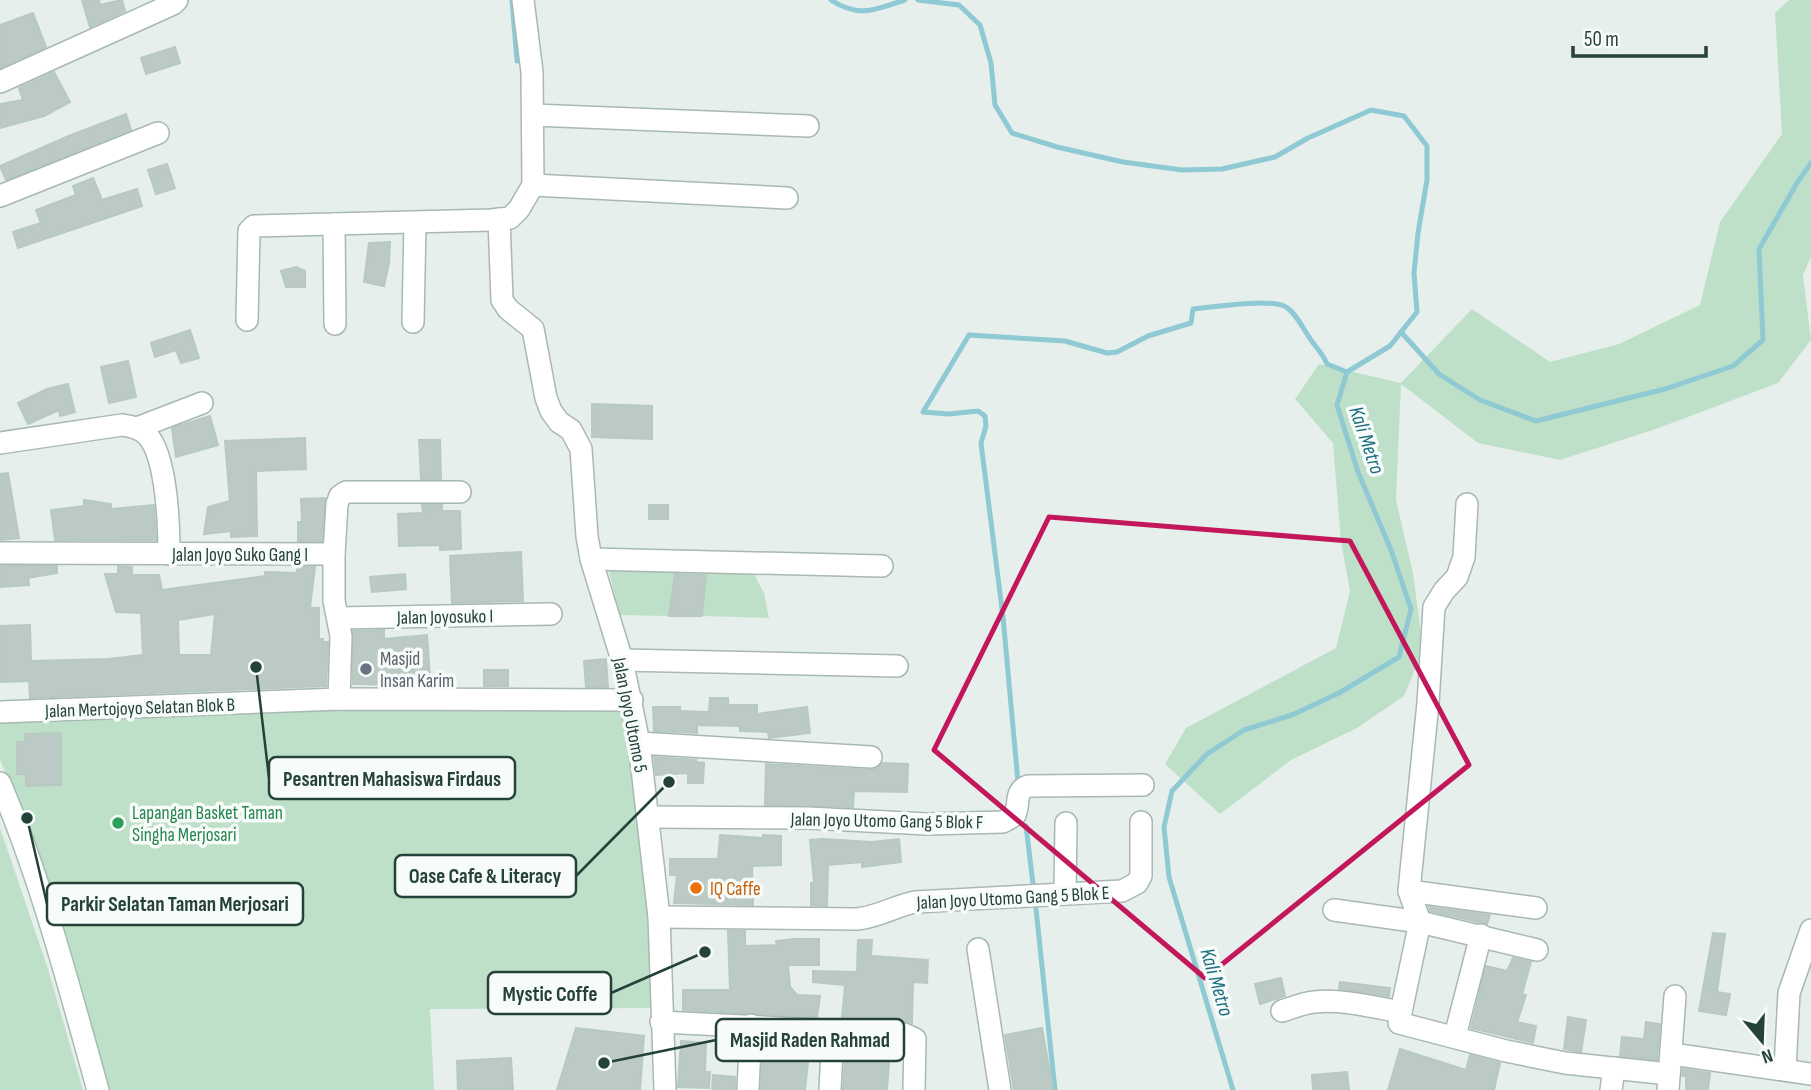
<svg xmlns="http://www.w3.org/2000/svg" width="1811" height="1090" viewBox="0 0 1811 1090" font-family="'Sofia Sans Condensed',sans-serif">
<rect width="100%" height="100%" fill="#e6efeb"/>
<g fill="#bfe0c8">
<path d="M1789,0H1811V257L1803,275L1811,340L1778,383L1656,429L1560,460L1478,443L1401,384L1396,500L1413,573L1423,650L1404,696L1357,728L1291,760L1220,814L1165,764L1186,728L1336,648L1350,591L1341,542L1333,443L1295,399L1319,364L1401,383L1472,309L1550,362L1619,344L1700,305L1720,222L1782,134L1775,13Z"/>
<path d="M607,564H677L669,616L620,615Z"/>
<path d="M707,567H753L756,578L764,593L769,618L702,616Z"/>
<path d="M408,708L626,709L650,896L653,1008L430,1009L434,1090H107L17,800L0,760V721Z"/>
<path d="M0,828L48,969L83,1090H0Z"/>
</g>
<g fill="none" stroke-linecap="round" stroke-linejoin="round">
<g stroke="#8ec9d4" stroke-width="5">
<path d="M512,0L517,61"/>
<path d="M831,0C860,19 875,9 905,0"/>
<path d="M918,0L959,5L980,25L991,63L995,105L1012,133L1057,147L1123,162L1182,170L1222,169L1275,157L1308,138L1371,110L1404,116L1427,146V180L1418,233L1414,273L1417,312L1390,346L1347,372L1337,405L1358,472L1391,550L1411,609L1399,657L1339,693L1292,715L1244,730L1207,754L1172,791L1164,827L1169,877L1233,1090"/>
<path d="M1401,332L1439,374L1480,400L1536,421L1665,389L1733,366L1763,340L1759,249L1797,183L1811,163"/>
<path d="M1018,782L1003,617L981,443L986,426L985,416L978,411L949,414L923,412L969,335L1065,341L1107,353L1117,352L1148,336L1191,323L1193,309C1212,307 1272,298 1286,307C1296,313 1302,327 1309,337C1315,347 1322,352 1327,364L1347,372"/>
<path d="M1026,826L1034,892"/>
<path d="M1036,909L1055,1090"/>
</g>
</g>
<g fill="#bbcac4" stroke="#b8c9c2" stroke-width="2" fill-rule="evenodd">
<path d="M82,0H99L100,5L122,0L125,11L90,27Z"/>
<path d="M33,13L46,47L0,68V25Z"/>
<path d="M175,47L180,63L146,74L141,58Z"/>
<path d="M54,72L70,102L44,116L0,128V104L23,100L19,88Z"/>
<path d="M126,114L131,130L6,180L0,166L71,135Z"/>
<path d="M167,164L175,188L156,194L148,170Z"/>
<path d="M93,178L102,200L137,189L142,206L18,248L13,232L41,223L36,210L76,195L73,186Z"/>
<path d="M390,242L389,263L384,286L364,282L369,243Z"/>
<path d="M296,267L305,271V287H286L281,271Z"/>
<path d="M190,330L199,358L181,363L176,350L155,357L151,343Z"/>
<path d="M128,361L136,397L109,403L101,367Z"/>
<path d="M68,384L75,412L60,416L59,410L28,424L18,403L47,389Z"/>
<path d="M592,404L652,406V439L592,437Z"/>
<path d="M210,416L218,445L176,457L172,428Z"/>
<path d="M305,438L306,469L256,471L257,536L231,537V531L204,534L208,507L230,501L225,441Z"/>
<path d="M419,440H440L441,479H421Z"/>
<path d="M8,473L19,538L0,540V474Z"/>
<path d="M325,498L322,541H298V522H302L301,499Z"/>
<path d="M84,500L111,504V509L154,505L156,540H55L51,510L84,506Z"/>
<path d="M422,505H442V511H460L461,549L440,550V545L399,546L398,514L423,513Z"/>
<rect x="649" y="505" width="19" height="14"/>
<path d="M521,552L523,601L452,603L450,556Z"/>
<path d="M0,566H57V573L28,578L29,585L0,587Z"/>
<path d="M118,566L132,567V575H159L162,590L265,576V572L297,573V567H315L310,608H319V639H323V642H328L326,686L30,698L29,681L0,682V626L30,625L31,661L108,659L143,655L141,613L116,612L105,574H118ZM215,614L211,655H179L178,620Z"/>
<path d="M405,574L406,589L372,592L370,577Z"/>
<path d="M675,574L706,575L702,616H669Z"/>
<path d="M384,630V639L427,635L430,678L438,677L439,686L353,684V631Z"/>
<path d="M606,659L608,687H586L584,661Z"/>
<rect x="484" y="670" width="24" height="16"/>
<path d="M710,698H728V705H757V714L807,707L810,733L769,738L768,732L740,731V726L697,725V733L654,731L653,707H680V711L709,712Z"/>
<path d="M61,733V785L26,786V774H17V742H25V734Z"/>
<path d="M654,757L696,760V762L704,763L703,783H688V773L656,775Z"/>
<path d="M882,763L908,764L907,792L854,791L853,807L765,805L766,764L870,770L877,768Z"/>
<path d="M720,835L763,838V835L781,836V865L752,866L753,905L674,903L677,875H670V859H718Z"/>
<path d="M823,839L872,842L899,839L901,862L862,867V862L828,865L827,906L811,905V883H814L810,840Z"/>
<path d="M1429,907L1490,915L1487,924L1430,911Z"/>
<path d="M728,931H745V946L777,945L776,941L794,939H819V965H788L790,987L797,995L820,996L817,1017L683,1010V990H730Z"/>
<path d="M1713,933L1725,934L1717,992L1730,994L1726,1015L1699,1011Z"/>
<path d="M858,940H872L871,956L928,960L927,983L913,982L912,1023L905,1021L842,1018L845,985L813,982V971L857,972Z"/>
<path d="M1513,958L1531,962L1522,994L1526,995L1517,1022L1536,1026L1533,1043L1471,1028L1486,966L1507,971Z"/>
<path d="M1281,978L1285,996L1260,1004L1255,984Z"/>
<path d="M1340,982L1390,988L1389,996L1339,989Z"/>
<path d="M1568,1017L1586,1020L1581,1052L1564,1049Z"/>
<path d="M1646,1022L1660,1024L1657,1060L1620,1056L1622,1037L1644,1039Z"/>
<path d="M576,1028L644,1036L640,1090H557Z"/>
<path d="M1042,1028L1053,1090H1014L1005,1035Z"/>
<path d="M681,1041L706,1043L705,1072H710L709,1088L678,1087Z"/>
<path d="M763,1048L809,1052L805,1090H761Z"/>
<path d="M1400,1049L1466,1070L1470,1055L1500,1063L1494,1090H1388Z"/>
<path d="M511,1058L513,1089L458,1090L457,1061Z"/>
<path d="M845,1060L889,1062L887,1090H843Z"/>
<path d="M1683,1069L1710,1073L1708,1090H1686V1076H1682Z"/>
<path d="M1347,1072L1349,1090H1313L1312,1075Z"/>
<path d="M713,1075L735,1077V1090H712Z"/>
</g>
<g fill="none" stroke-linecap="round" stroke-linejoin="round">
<defs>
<g id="minor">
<path d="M0,82L173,4L177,0"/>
<path d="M533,115L808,126"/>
<path d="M533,185L787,198"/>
<path d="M0,196L158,133"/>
<path d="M499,219L502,300L508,309L533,329L546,398L551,411L559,422L571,430L581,449L587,536L591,559L622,660L639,743L659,917L665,1090"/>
<path d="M334,224L335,324"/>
<path d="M247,320L249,231L254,226L491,220L510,218L519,209L533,185L532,72L523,0"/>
<path d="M413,322L415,223"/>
<path d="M137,428L202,403"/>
<path d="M0,443L122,425C131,426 140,428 147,435C167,456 169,526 169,554"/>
<path d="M0,553L334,554"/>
<path d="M591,559L882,566"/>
<path d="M338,618L551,614"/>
<path d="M622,660L897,666"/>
<path d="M339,699L341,636L334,601V554L337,504L340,496L346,492H460"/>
<path d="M0,712L339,699L632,700"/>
<path d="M639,743L871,757"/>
<path d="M650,817L808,818L927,824L1003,822L1015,815C1020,804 1014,791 1028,786L1143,785"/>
<path d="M1409,891L1536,908"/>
<path d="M1065,894L1066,823"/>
<path d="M1334,910L1420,922L1537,950"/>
<path d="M659,917L857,919C878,917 895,906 915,902L1122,891L1137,883L1141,876V822"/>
<path d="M978,949L1000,1090"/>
<path d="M1282,1011C1292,1008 1303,1003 1314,1002C1343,999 1373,1007 1401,1012L1399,1023L1506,1051L1565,1063L1669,1074"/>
<path d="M1401,1012L1420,922L1409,891L1428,703L1434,607L1444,591L1457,577L1464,557L1467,504"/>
<path d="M661,1022L904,1034L915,1039L914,1090"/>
<path d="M1455,1036L1481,935"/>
<path d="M1672,1054L1811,1074"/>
<path d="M1785,1069L1789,993L1811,930"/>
<path d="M748,1090L751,1025"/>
<path d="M830,1090L833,1030"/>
<path d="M1611,1090L1614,1068"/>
<path d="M1668,1090L1675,996"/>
</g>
<path id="secondary" d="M0,783C42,882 69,987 98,1090"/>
</defs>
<use href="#minor" stroke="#a8b8b2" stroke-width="24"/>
<use href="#secondary" stroke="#a4bbb3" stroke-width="24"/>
<use href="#minor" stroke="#fff" stroke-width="21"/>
<use href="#secondary" stroke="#fff" stroke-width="21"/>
</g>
<path fill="none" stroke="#c2185b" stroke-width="5" stroke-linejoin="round" d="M1049,517L1350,541L1469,765L1205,978L934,750Z"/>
<circle fill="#6b7280" stroke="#f7fbf9" stroke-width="2.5" cx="366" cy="669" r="7"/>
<circle fill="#2e9e5b" stroke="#f7fbf9" stroke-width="2.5" cx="118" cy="823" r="7"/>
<circle fill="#e8710a" stroke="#f7fbf9" stroke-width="2.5" cx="696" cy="888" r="7"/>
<g text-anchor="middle" stroke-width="7" stroke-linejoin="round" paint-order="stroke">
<g font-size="19" fill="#24423a" stroke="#f7fbf9">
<text x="240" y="561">Jalan Joyo Suko Gang I</text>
<text transform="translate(445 616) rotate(-1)" y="7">Jalan Joyosuko I</text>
<text transform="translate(140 707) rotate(-2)" y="7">Jalan Mertojoyo Selatan Blok B</text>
<text transform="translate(631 715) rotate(79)" y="7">Jalan Joyo Utomo 5</text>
<text transform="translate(887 820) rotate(1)" y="7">Jalan Joyo Utomo Gang 5 Blok F</text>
<text transform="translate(1013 897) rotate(-3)" y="7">Jalan Joyo Utomo Gang 5 Blok E</text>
</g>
<g font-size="19" fill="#5b616d" stroke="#f7fbf9" text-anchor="start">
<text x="380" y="665">Masjid<tspan x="380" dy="22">Insan Karim</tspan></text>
</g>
<g font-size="19" fill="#27864d" stroke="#f7fbf9" text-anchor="start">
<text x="132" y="819">Lapangan Basket Taman<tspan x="132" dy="22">Singha Merjosari</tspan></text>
</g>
<g font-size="19" fill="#c56008" stroke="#f7fbf9" text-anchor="start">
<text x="710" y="895">IQ Caffe</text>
</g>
<g font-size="21" font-style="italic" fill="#1c6f80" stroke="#f7fbf9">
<text transform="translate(1367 440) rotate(71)" y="7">Kali Metro</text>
<text transform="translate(1217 982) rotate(73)" y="7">Kali Metro</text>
</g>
</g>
<path fill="none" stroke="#24423a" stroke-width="2.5" d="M256 667L269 778M669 782L576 876M27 818L47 904M705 952L611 993M604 1063L716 1040"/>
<g fill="#24423a" stroke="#f7fbf9" stroke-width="2.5">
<circle cx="256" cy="667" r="7"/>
<circle cx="669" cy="782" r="7"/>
<circle cx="27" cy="818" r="7"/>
<circle cx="705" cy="952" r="7"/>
<circle cx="604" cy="1063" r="7"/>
</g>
<g fill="#f7fbf9" stroke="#24423a" stroke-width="2.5">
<rect x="269" y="757" width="246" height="42" rx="7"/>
<rect x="395" y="855" width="181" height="42" rx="7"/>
<rect x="47" y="883" width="256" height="42" rx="7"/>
<rect x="488" y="972" width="123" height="42" rx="7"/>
<rect x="716" y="1019" width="188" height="42" rx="7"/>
</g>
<g font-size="21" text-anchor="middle" font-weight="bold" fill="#24423a">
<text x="392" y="786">Pesantren Mahasiswa Firdaus</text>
<text x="485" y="883">Oase Cafe &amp; Literacy</text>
<text x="175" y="911">Parkir Selatan Taman Merjosari</text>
<text x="550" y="1001">Mystic Coffe</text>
<text x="810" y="1047">Masjid Raden Rahmad</text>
</g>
<g transform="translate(1762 1041) rotate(161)" stroke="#f7fbf9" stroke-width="5" paint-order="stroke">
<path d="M0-5L12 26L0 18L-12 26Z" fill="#24423a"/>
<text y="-10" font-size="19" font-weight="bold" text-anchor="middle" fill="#24423a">N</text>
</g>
<path d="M1573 46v10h133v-10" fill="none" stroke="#24423a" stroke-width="3.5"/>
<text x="1584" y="46" font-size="21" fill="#24423a" stroke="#f7fbf9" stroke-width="5" paint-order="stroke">50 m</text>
</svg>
